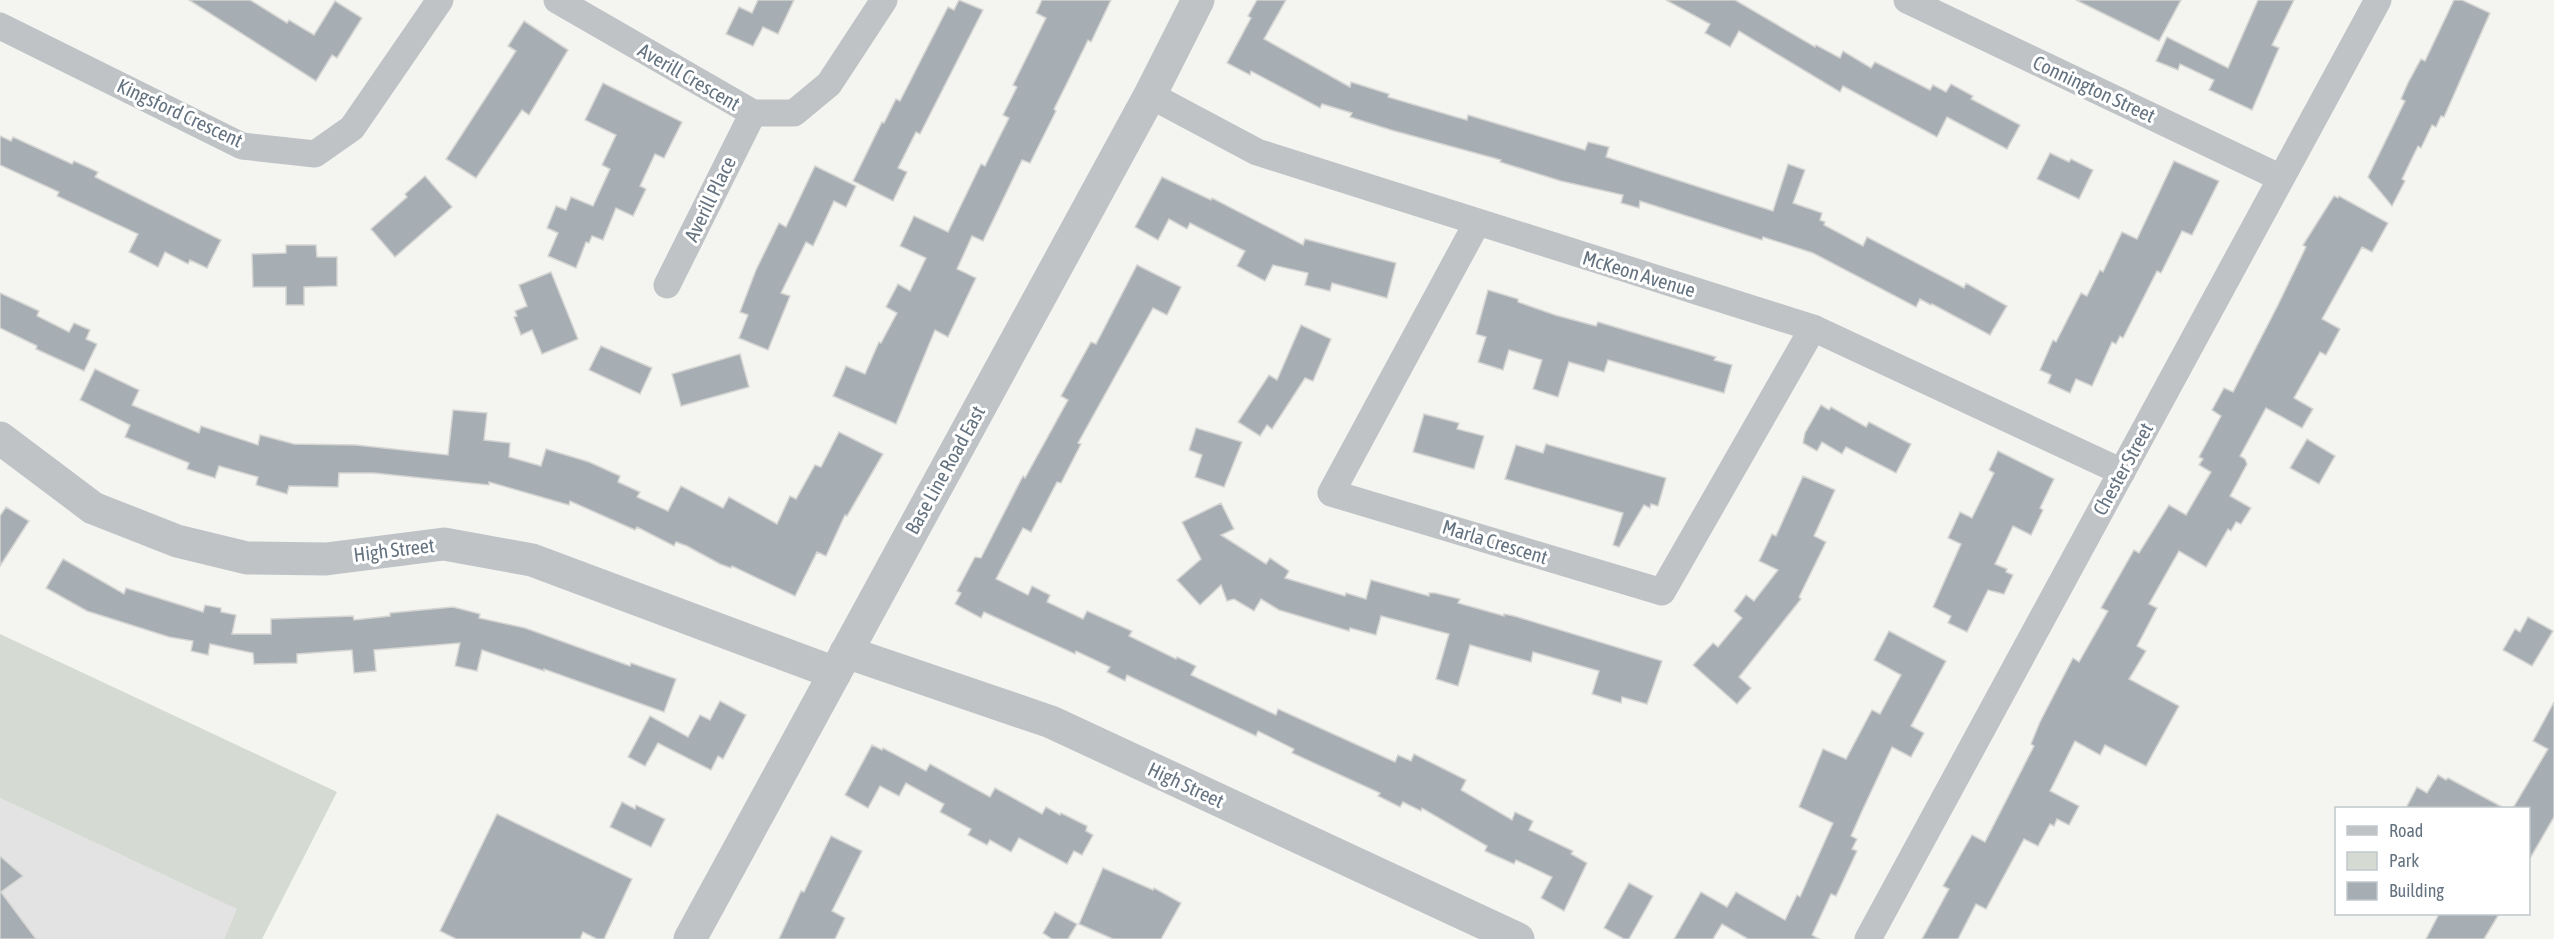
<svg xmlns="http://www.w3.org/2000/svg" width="2554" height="939" viewBox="0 0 2554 939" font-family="'Asap Condensed',sans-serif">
<rect width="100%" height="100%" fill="#f4f4f1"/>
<path fill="#e2e3e2" d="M0,798L238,909L224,939H0Z"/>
<path fill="#d5dbd2" d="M0,634L337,792L262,939H224L237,909L0,798Z"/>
<g fill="#a7aeb3" stroke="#d5d5d3" stroke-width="1.5">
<path d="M189,0H250L287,23L289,20L314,35L335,1L362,18L337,58L332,55L316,81Z"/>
<path d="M758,0H794L778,34L763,27L753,46L726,34L739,7L752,13Z"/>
<path d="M959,0L983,10L920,134L916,132L898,168L907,172L893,201L853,181L882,122L884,123L896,99L900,101L948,7L954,10Z"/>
<path d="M1042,0H1111L1091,42L1088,40L1067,83L1054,109L1056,111L1030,163L1022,160L983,241L972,236L957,269L976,278L948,337L935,330L896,424L833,396L846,366L865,374L879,342L881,343L897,313L886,307L898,284L910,291L926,258L900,246L914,216L948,232L981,164L985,166L1009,118L1003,115L1017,87L1013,85L1046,18L1036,13Z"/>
<path d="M1257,0H1286L1264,39L1350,87L1351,82L1389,94L1388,97L1456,117L1467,120L1468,115L1585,150L1588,142L1609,147L1606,157L1773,211L1788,164L1805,170L1793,203L1822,213L1820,220L1825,222L1824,225L1863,246L1867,237L1964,288L1966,283L2007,306L1990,335L1932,304L1931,305L1920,299L1916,307L1813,253L1763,237L1762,240L1640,201L1639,208L1621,203L1623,195L1561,181L1500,162L1501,160L1391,130L1350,117L1352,113L1322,104L1320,108L1251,71L1250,75L1227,63L1251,18L1248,16Z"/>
<path d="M1666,0H1735L1815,47L1816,45L1840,58L1843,51L1871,68L1875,62L1930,90L1933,85L1946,92L1951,84L1973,96L1971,99L2020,125L2007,149L1947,117L1937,137L1843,86L1840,92L1739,31L1730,47L1705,33L1710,24Z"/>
<path d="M2076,0H2181L2159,41Z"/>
<path d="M2258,0H2294L2272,45L2279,48L2252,110L2209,90L2214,80L2180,64L2178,70L2156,61L2167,37L2228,68Z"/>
<path d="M2454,0H2462L2490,13L2444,117L2441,116L2436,127L2432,125L2421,148L2418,146L2402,179L2405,181L2392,206L2368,177L2405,101L2401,99L2408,83L2421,59L2425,61Z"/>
<path d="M524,21L568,50L529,115L522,110L476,178L446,159L516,51L508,46Z"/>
<path d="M603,83L682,122L664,158L655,154L640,186L646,189L633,216L616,208L603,240L592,236L589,243L586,242L576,268L548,256L558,233L547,228L556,206L566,210L571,197L593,206L610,169L602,165L616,135L585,120Z"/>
<path d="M0,136L11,141L13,137L72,164L74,161L98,172L95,177L221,240L207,268L190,260L188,264L165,252L158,267L129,252L138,234L57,196L59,192L0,165Z"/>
<path d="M2050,153L2069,162L2071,159L2093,170L2079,199L2037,179Z"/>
<path d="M2174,161L2219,181L2192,235L2182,231L2161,273L2157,271L2123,338L2120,336L2116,344L2112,342L2092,386L2076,379L2070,393L2048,383L2051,375L2040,370L2053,340L2056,342L2081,293L2087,296L2100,270L2103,272L2122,232L2137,239Z"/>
<path d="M815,166L856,186L846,207L834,201L813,246L806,242L781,293L790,296L768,350L739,338L748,315L740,312L756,270L779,223L786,227Z"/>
<path d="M425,176L452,207L395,257L371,229L407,197L405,194Z"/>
<path d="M1162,177L1211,200L1212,198L1303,245L1305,239L1396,263L1387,298L1332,283L1330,291L1305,285L1308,273L1273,265L1265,281L1237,266L1245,251L1190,223L1187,229L1169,219L1158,240L1135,227Z"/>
<path d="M2334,196L2338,198L2339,196L2388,223L2372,252L2362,247L2322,319L2340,329L2326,355L2320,352L2294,398L2313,409L2302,428L2266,408L2240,456L2245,459L2247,464L2230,496L2251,508L2241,524L2236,522L2231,531L2228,529L2206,567L2179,551L2149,604L2157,608L2137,646L2146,651L2129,679L2179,706L2146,766L2105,745L2100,755L2075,741L2050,791L2079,806L2069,825L2057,819L2054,826L2050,824L2038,846L2024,839L1986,909L1976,904L1958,939H1922L1949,889L1943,886L1972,835L1985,842L2034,746L2031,744L2040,722L2073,658L2079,662L2108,611L2101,608L2134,550L2139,553L2169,505L2186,515L2211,472L2199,465L2203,459L2199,457L2221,416L2212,410L2224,388L2233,392L2277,307L2306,247L2303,245Z"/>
<path d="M286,245H316L317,257H337V286L304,287V305H286V287H253L252,254L286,253Z"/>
<path d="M1137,265L1181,287L1167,315L1153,308L1078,443L1081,444L1061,483L1057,482L1031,532L1023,528L996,579L1028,595L1032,586L1050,595L1047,602L1083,619L1087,611L1132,631L1129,636L1176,659L1177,657L1196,666L1191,675L1276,715L1278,709L1395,762L1398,755L1411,761L1414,754L1466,780L1461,790L1512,820L1515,812L1533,821L1529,830L1573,851L1571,854L1587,863L1564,911L1541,898L1552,877L1516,860L1514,864L1485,851L1487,846L1422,808L1421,811L1403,802L1400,807L1378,796L1380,793L1292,753L1294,749L1258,731L1256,736L1127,675L1125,681L1107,672L1110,667L1076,651L1075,654L984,612L981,618L955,604L961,593L957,591L975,557L981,558L1023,476L1025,478L1068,400L1061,396L1091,342L1096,344Z"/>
<path d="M551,272L578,339L542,354L532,330L521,335L514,317L517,316L515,311L527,306L519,285Z"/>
<path d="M1488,290L1518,299V302L1555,315L1596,326L1598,322L1716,357L1714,360L1732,365L1724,393L1608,360L1604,372L1569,362L1558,397L1533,389L1542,360L1509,350L1503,370L1478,362L1486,337L1476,334Z"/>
<path d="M0,293L39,311L37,316L69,332L74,323L90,330L86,339L97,344L84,371L36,349L37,346L0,328Z"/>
<path d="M1301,325L1331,339L1313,381L1305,378L1272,429L1267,425L1260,436L1238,422L1269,375L1277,380Z"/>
<path d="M601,346L652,368L640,394L589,370Z"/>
<path d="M740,354L749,387L681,406L672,374Z"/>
<path d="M95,369L139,390L132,405L199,433L201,426L258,445L260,435L294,444L356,445L448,455L453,410L487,413L484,440L510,443L509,457L541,466L546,449L589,462L620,476L618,482L640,492L637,497L668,511L681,486L723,508L729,497L777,524L790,496L796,499L815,465L821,467L839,432L883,454L847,516L845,515L826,556L817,552L795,596L732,566L731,568L720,564L687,546L676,542L674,546L637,527L635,530L570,501L569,505L489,482V485L374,473H339L338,487L289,486L287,494L256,485L258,477L219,466L215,478L187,469L189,463L125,437L130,425L80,400Z"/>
<path d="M1821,405L1829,410L1831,407L1866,427L1869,422L1911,444L1896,473L1846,447L1842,454L1822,442L1817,451L1803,443L1805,433Z"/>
<path d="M1424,414L1459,423L1457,429L1484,436L1474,469L1413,452Z"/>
<path d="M1196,428L1242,442L1224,487L1195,477L1202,455L1189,450Z"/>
<path d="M2307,439L2335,456L2319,484L2290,468Z"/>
<path d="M1546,444L1666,478L1658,506L1651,504L1650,508L1644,505L1619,547L1613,545L1623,513L1505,479L1516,445L1543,453Z"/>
<path d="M1998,451L2054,479L2040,508L2043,510L2031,535L2013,526L1995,564L2007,569L2006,572L2013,575L2004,594L1988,590L1967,632L1948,623L1951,616L1933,607L1961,544L1948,538L1960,512L1972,518L1994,473L1989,470Z"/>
<path d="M1803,476L1835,490L1814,536L1826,542L1799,597L1801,599L1739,677L1751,688L1737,704L1693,665L1713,643L1718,647L1742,618L1734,611L1746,595L1754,601L1778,570L1759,561L1772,534L1776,536Z"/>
<path d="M1221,503L1234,529L1221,535L1266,564L1270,558L1289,571L1285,578L1345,596L1346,593L1366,599L1371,580L1429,596V593H1435L1460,599L1458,603L1504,616V614L1514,616L1662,661L1647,704L1622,697L1621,703L1592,694L1599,671L1533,652L1531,662L1470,645L1458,686L1436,679L1449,634L1381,616L1376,635L1350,628L1349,631L1279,610L1261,599L1254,611L1234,599L1227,601L1221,585L1200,605L1177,580L1201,559L1182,522Z"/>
<path d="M6,507L29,521L0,566V516Z"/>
<path d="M63,559L124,594L126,588L203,612L205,605L221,608V612L236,615L232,634H271V619L353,616L354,620L390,616V613L453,607L480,614L479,618L525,628L630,666L631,663L676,679L664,712L544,669V671L482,650L477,671L455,666L460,643L374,650L376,671L354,673L352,650L297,654V663L254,664L253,653L210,644L208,655L191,651L193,641L169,637L87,611L46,588Z"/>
<path d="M2528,617L2553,631L2532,666L2503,650L2515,629L2520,632Z"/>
<path d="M1889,631L1946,661L1911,726L1924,733L1911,757L1892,747L1862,811L1851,836L1857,839L1852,849L1857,851L1836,896L1831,894L1812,935L1819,939H1748L1722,924L1713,939H1674L1701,892L1727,907L1736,892L1785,920L1797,895L1800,897L1833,823L1799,807L1823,749L1846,759L1872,710L1880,714L1901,675L1874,660Z"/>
<path d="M720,701L746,715L723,759L718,756L711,770L658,743L645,766L628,757L650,716L688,737L700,715L710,720Z"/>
<path d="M2554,702V817L2529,860V808H2513L2548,749L2533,741Z"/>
<path d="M872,745L882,750L883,748L926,771L930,764L990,797L995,788L1042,814L1046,807L1060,815L1061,813L1087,826L1086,831L1093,835L1082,855L1074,851L1067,864L1019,838L1011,852L990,840L987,845L968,835L971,829L940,812L944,804L906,783L899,796L880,786L868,808L845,795Z"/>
<path d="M2438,775L2446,780L2448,778L2504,808H2406L2417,787L2427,793Z"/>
<path d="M622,802L635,809L636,805L665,819L651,847L610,827Z"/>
<path d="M497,814L632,879L604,939H597L583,932L580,939H456L440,931Z"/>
<path d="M831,836L862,851L832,911L845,918L835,939H779L801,891L804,892Z"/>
<path d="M0,856L23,876L1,892L36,939H0Z"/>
<path d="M1103,868L1153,890L1154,888L1181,903L1161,939H1113L1079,924Z"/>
<path d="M1629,883L1653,896L1629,939H1624L1604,928Z"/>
<path d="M1055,912L1077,924L1068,939H1052L1043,933Z"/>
<path d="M2439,914H2499L2484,939H2426Z"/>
</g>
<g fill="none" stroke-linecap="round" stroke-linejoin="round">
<g stroke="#bfc3c6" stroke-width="27">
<path d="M557,0L753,113H794L829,84L884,0"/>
<path d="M1907,0L2281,178"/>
<path d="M0,26L242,146L315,154L352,128L440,0"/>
<path d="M1150,95L1257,152L1813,328L2122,472"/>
<path d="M1477,223L1331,493L1662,592L1813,328"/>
<path d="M667,285L753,113"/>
<path d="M1868,939L2378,0"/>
</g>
<g stroke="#bfc3c6" stroke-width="33">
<path d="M0,438L93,508L177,541L247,558L326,559L444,544L532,560L835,673"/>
<path d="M846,652L1051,722L1518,939"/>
<path d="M690,939L1150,95L1198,0"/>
</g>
</g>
<g text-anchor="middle" stroke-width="6" stroke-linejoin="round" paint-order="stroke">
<g font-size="20" fill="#657380" stroke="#fff">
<text transform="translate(689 77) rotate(30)" y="7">Averill Crescent</text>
<text transform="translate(2094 89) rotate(25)" y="7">Connington Street</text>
<text transform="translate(180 113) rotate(25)" y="7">Kingsford Crescent</text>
<text transform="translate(710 199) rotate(-64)" y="7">Averill Place</text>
<text transform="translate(1639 274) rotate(17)" y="7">McKeon Avenue</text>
<text transform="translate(2123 469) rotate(-61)" y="7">Chester Street</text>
<text transform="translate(945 470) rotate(-61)" y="7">Base Line Road East</text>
<text transform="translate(1495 542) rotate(17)" y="7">Marla Crescent</text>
<text transform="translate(394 550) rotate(-7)" y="7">High Street</text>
<text transform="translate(1186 785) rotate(25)" y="7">High Street</text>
</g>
</g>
<rect x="2335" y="807" width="195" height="108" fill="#ffffff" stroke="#c1c7cc" stroke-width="1.5"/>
<rect x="2347" y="826" width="30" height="9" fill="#bfc3c6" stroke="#c1c7cc" stroke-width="1.5"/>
<text x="2389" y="837" font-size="18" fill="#657380">Road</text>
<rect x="2347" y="852" width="30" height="18" fill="#d5dbd2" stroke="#c1c7cc" stroke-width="1.5"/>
<text x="2389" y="867" font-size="18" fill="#657380">Park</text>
<rect x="2347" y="882" width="30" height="18" fill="#a7aeb3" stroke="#c1c7cc" stroke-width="1.5"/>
<text x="2389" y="897" font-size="18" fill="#657380">Building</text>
</svg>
